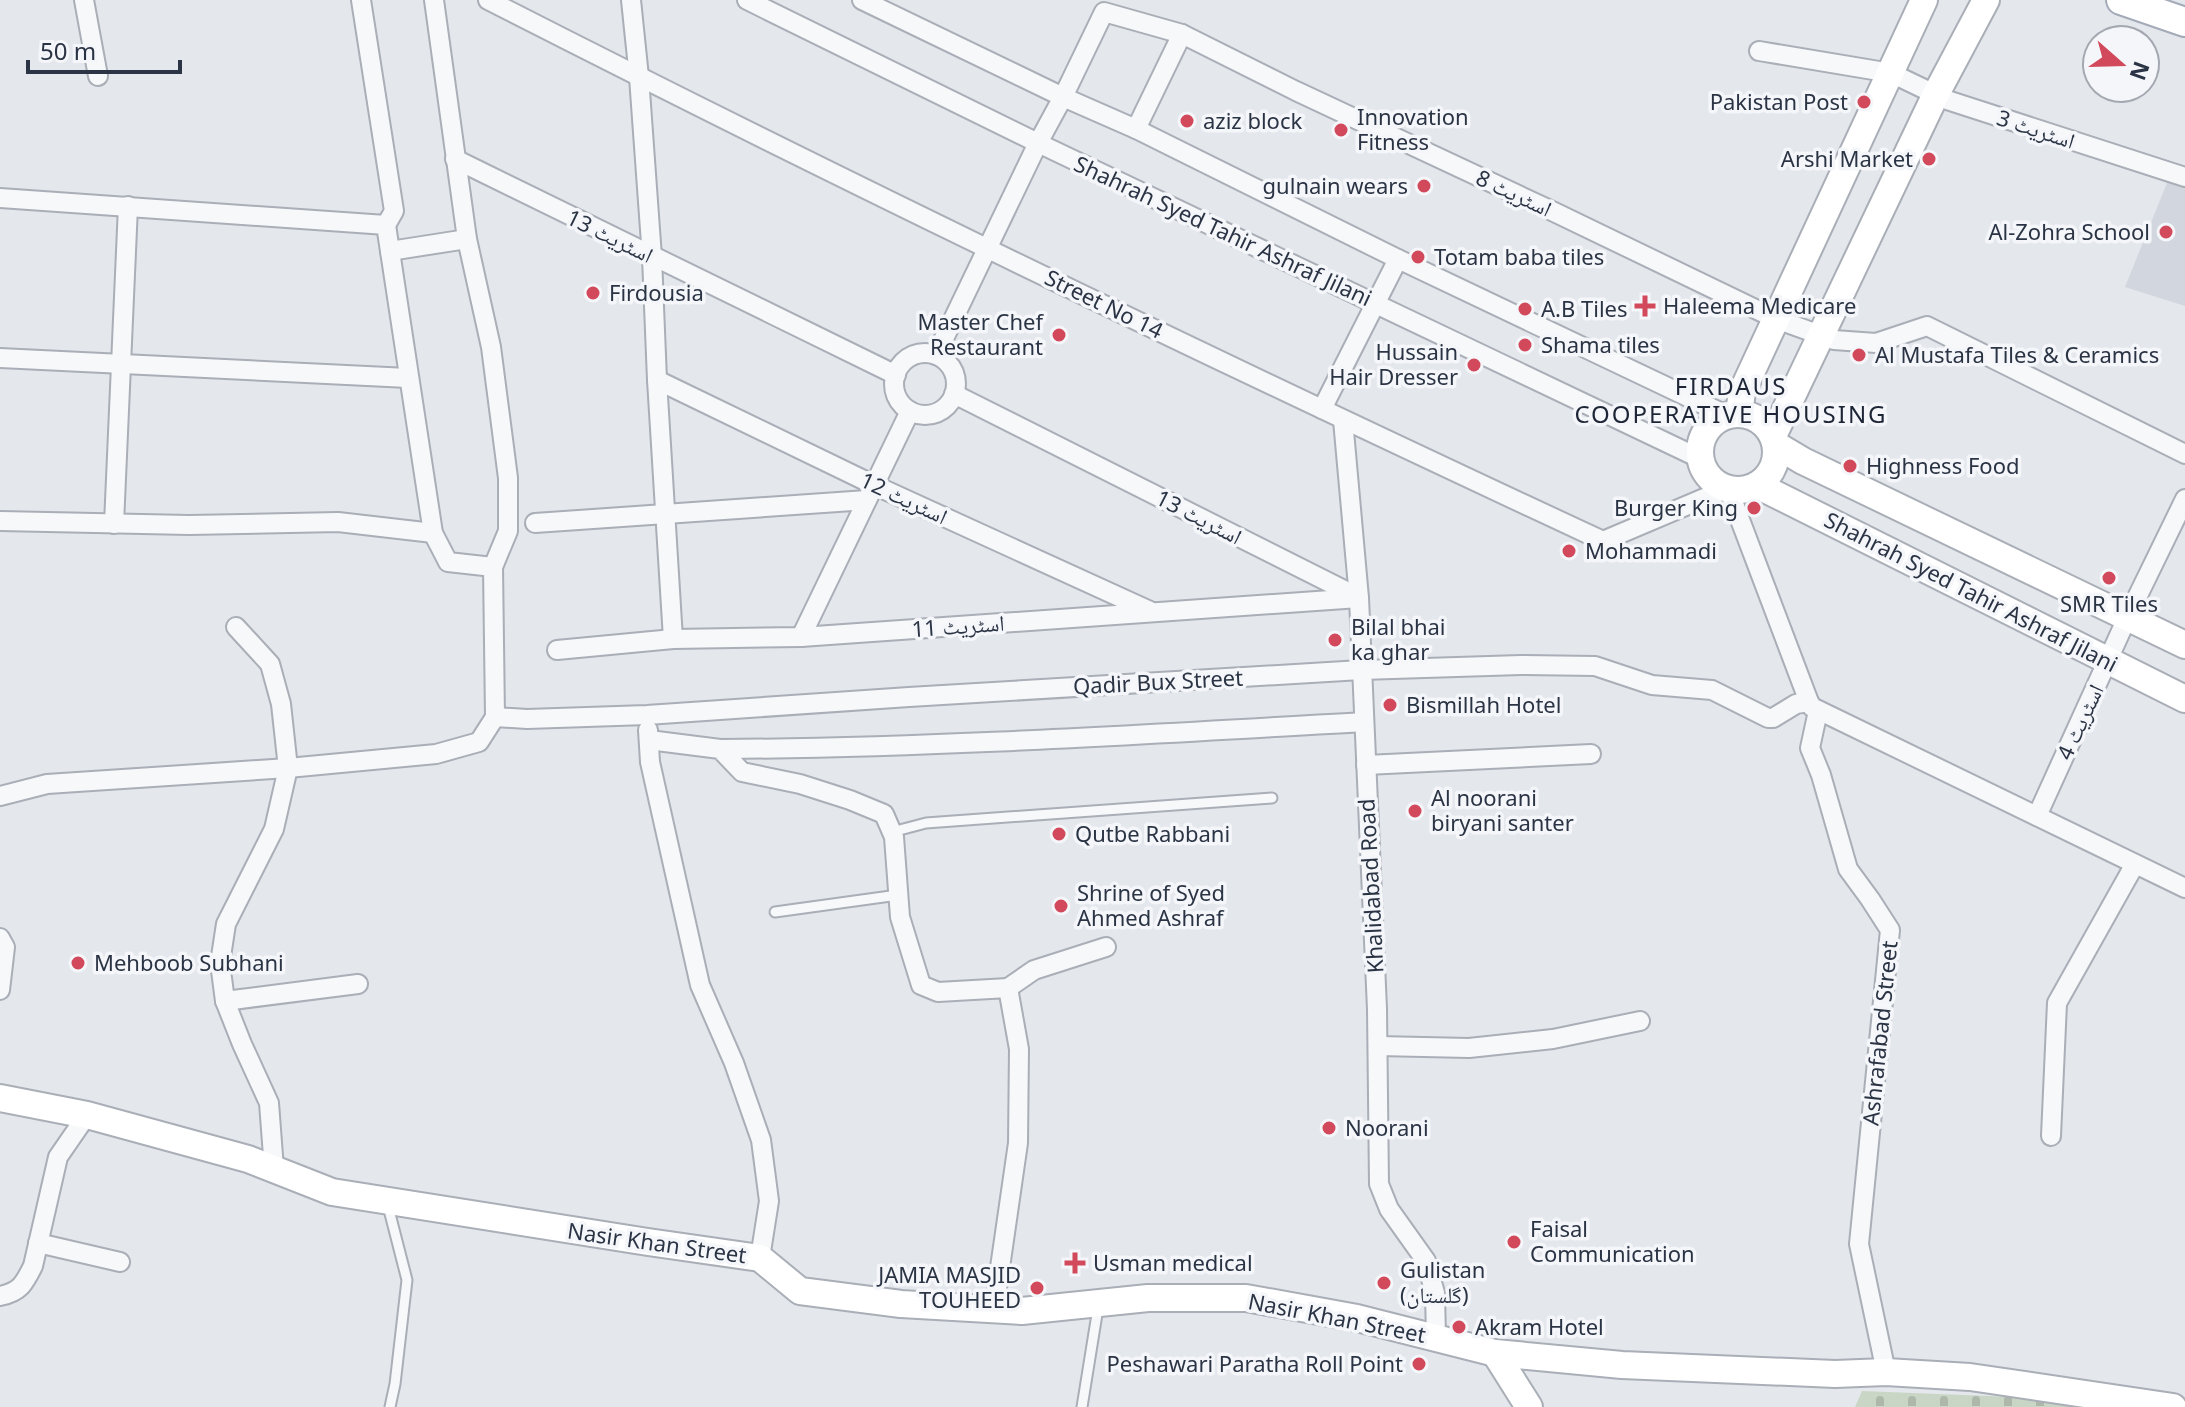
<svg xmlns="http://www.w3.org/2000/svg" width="2185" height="1407" viewBox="0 0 2185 1407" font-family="'Noto Sans','Noto Naskh Arabic',sans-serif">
<defs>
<pattern id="cemetery-stones" width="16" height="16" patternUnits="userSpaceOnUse" patternTransform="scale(2)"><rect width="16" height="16" fill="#c9d6c5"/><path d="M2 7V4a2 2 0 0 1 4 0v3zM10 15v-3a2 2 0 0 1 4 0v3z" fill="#adb8ab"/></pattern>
</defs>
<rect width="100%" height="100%" fill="#e4e7ec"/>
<path fill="#d2d6de" d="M2171,173L2185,177V306L2125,287Z"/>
<path fill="url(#cemetery-stones)" d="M1862,1391L2014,1397L2074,1407H1855Z"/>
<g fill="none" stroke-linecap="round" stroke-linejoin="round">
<defs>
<g id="lane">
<path d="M892,832L926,823L1272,798"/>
<path d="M775,912L898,895"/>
<path d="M388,1206L407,1280L395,1384L390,1407"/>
<path d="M1082,1407L1098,1308"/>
</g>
<g id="street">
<path d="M84,0L98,76"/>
<path d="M361,0L394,211L386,225"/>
<path d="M434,0L467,239L491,347L508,478V531L493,567"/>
<path d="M488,0C856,188 1229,367 1603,541L1728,488L1809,702L1812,707L2185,888"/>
<path d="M631,0L639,77L652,257L657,380L673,639"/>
<path d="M747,0L1038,143L1701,459"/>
<path d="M862,0L1063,97L1136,129L1398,259L1726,415"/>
<path d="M1759,51L1891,73L1947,100L2185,177"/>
<path d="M1136,129L1182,34"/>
<path d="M455,159L896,375"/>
<path d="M0,198L386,225L433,533L448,562L493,567L495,717L479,742L436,754L288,768L47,784L0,796"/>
<path d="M390,251L467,239"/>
<circle cx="925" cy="384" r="31"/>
<path d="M936,355L1038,143L1063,97L1104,12L1182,34L1296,91L1550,210L1776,319L1834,340L1876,343L1927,326L2185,454"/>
<path d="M0,358L408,378"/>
<path d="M657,380L874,485L1150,611"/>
<path d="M954,394L1356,596"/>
<path d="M1322,409L1398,259"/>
<path d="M1343,420L1359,598L1377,1009L1379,1184L1389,1209L1426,1261L1435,1293L1436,1338"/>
<path d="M0,521L189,525L338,522L433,533"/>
<path d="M535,523L867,500"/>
<path d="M114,524L128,206"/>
<path d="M236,627L270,664L281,704L288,768L274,829L226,924L220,963L225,1001L242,1044L269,1103L274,1169"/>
<path d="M801,637L910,411"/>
<path d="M557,650L673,639L801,637L1359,598"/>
<path d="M1818,711L1810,748L1821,775L1848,869L1870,899L1890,930L1859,1244L1886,1372"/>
<path d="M495,717L527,719L647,715L909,697L1361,670L1521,665L1595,666L1652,685L1712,690L1768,718H1773L1796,704L1809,702"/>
<path d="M648,730L650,762L700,985L734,1063L761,1140L769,1201L760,1258"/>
<path d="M649,740L720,749L742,772L800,784L850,800L884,814L894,837L900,917L921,985L938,992L1008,988L1019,1049L1018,1143L994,1309"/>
<path d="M720,749C935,748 1150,734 1364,722"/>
<path d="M1366,765L1591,754"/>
<path d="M2037,816L2127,618L2185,499"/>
<path d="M0,938L5,947L0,990"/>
<path d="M1008,988L1034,970L1106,947"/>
<path d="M225,1001L358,984"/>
<path d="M1378,1046L1469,1048L1553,1039L1640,1021"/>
<path d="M2051,1136L2057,1003L2135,864"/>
<path d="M38,1243L120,1262"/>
<path d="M0,1296C20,1292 24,1284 33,1266L58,1157L87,1115"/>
</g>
<g id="secondary">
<path d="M1739,413L1742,392L1924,0"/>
<circle cx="1738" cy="452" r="38"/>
<path d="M1773,436L1936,94L1986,0"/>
<path d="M1776,445L1803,461L2185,645"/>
<path d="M1757,485L2185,699"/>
<path d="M0,1098L87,1115L248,1159L332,1192L648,1242L760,1258L800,1291L901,1304L1022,1311L1148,1298H1246L1357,1318L1495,1353L1622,1365L1835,1374L1886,1372L1970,1377L2173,1407"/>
<path d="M1495,1353L1529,1407"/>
</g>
<path id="primary" d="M2121,0L2185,22"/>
</defs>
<use href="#lane" stroke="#a9aeb7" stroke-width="13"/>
<use href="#street" stroke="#a9aeb7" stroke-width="22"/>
<use href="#secondary" stroke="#a9aeb7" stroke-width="30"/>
<use href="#primary" stroke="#a3abb8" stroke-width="32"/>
<use href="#lane" stroke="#f7f8fa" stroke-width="9"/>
<use href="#street" stroke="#f7f8fa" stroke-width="18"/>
<use href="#secondary" stroke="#fff" stroke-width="26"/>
<use href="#primary" stroke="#fff" stroke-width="28"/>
</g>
<g fill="#d1495b" stroke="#f4f6f9" stroke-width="3">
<circle cx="1864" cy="102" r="8"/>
<circle cx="1187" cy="121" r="8"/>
<circle cx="1341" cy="130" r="8"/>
<circle cx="1929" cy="159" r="8"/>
<circle cx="1424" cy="186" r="8"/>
<circle cx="2166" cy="232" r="8"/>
<circle cx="1418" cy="257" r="8"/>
<circle cx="593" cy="293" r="8"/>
<path d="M1641 294h8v8h8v8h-8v8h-8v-8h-8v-8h8z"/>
<circle cx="1525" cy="309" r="8"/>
<circle cx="1059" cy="335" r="8"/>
<circle cx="1525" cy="345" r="8"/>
<circle cx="1859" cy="355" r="8"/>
<circle cx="1474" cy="365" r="8"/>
<circle cx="1850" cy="466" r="8"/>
<circle cx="1754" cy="508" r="8"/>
<circle cx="1569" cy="551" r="8"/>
<circle cx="2109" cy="578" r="8"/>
<circle cx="1335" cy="640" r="8"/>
<circle cx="1390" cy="705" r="8"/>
<circle cx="1415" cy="811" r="8"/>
<circle cx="1059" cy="834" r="8"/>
<circle cx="1061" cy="906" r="8"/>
<circle cx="78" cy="963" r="8"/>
<circle cx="1329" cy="1128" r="8"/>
<circle cx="1514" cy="1242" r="8"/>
<path d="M1071 1251h8v8h8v8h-8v8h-8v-8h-8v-8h8z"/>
<circle cx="1384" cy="1283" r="8"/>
<circle cx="1037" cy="1288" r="8"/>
<circle cx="1459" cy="1327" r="8"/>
<circle cx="1419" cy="1364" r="8"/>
</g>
<g text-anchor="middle" stroke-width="7" stroke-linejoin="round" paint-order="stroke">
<g font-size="22" fill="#2b3445" stroke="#f4f6f9" text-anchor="start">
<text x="1848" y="110" text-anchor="end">Pakistan Post</text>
<text x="1357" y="125">Innovation<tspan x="1357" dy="25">Fitness</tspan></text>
<text x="1203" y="129">aziz block</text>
<text x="1913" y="167" text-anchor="end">Arshi Market</text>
<text x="1408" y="194" text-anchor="end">gulnain wears</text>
<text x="2150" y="240" text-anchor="end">Al-Zohra School</text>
<text x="1434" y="265">Totam baba tiles</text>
<text x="609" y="301">Firdousia</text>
<text x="1663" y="314">Haleema Medicare</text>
<text x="1541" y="317">A.B Tiles</text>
<text x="1043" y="330" text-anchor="end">Master Chef<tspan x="1043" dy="25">Restaurant</tspan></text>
<text x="1541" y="353">Shama tiles</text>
<text x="1458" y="360" text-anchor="end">Hussain<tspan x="1458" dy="25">Hair Dresser</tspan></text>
<text x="1875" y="363">Al Mustafa Tiles &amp; Ceramics</text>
<text x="1866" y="474">Highness Food</text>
<text x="1738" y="516" text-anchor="end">Burger King</text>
<text x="1585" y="559">Mohammadi</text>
<text x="2109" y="612" text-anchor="middle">SMR Tiles</text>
<text x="1351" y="635">Bilal bhai<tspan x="1351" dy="25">ka ghar</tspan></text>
<text x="1406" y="713">Bismillah Hotel</text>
<text x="1431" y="806">Al noorani<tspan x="1431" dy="25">biryani santer</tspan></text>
<text x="1075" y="842">Qutbe Rabbani</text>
<text x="1077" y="901">Shrine of Syed<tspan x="1077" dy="25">Ahmed Ashraf</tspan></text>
<text x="94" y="971">Mehboob Subhani</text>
<text x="1345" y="1136">Noorani</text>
<text x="1530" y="1237">Faisal<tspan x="1530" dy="25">Communication</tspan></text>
<text x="1093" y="1271">Usman medical</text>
<text x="1400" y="1278">Gulistan<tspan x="1400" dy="25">(گلستان)</tspan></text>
<text x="1021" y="1283" text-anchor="end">JAMIA MASJID<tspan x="1021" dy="25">TOUHEED</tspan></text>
<text x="1475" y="1335">Akram Hotel</text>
<text x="1403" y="1372" text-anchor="end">Peshawari Paratha Roll Point</text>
</g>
<g font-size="22" fill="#2b3445" stroke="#f4f6f9">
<text transform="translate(2036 129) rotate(18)" y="8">اسٹریٹ 3</text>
<text transform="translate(1514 193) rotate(25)" y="8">اسٹریٹ 8</text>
<text transform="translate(1223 231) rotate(25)" y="8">Shahrah Syed Tahir Ashraf Jilani</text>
<text transform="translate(610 236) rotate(26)" y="8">اسٹریٹ 13</text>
<text transform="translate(1104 304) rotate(26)" y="8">Street No 14</text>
<text transform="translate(904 498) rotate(25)" y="8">اسٹریٹ 12</text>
<text transform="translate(1199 517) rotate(27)" y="8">اسٹریٹ 13</text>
<text transform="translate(1971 592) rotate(27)" y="8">Shahrah Syed Tahir Ashraf Jilani</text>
<text transform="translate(958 626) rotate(-4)" y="8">اسٹریٹ 11</text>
<text transform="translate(1158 682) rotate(-3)" y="8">Qadir Bux Street</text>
<text transform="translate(2080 722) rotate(-65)" y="8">اسٹریٹ 4</text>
<text transform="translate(1371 886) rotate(-93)" y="8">Khalidabad Road</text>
<text transform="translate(1880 1033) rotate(-84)" y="8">Ashrafabad Street</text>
<text transform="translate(657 1243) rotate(8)" y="8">Nasir Khan Street</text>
<text transform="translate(1337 1318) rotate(11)" y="8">Nasir Khan Street</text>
</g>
<g font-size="24" letter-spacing="2" fill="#1d2536" stroke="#f4f6f9">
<text x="1731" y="395">FIRDAUS<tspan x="1731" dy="28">COOPERATIVE HOUSING</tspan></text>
</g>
</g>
<g transform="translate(2121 64) rotate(110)"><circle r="38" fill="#f4f6f9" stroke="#a4a8b1" stroke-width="2"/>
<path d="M0-6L14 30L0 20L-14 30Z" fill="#d1495b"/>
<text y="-12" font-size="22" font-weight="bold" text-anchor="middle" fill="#2b3445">N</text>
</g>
<path d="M28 60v12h152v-12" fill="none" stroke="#2b3445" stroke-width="4"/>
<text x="40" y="60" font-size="24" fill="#2b3445" stroke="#f4f6f9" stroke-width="6" paint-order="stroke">50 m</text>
</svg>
